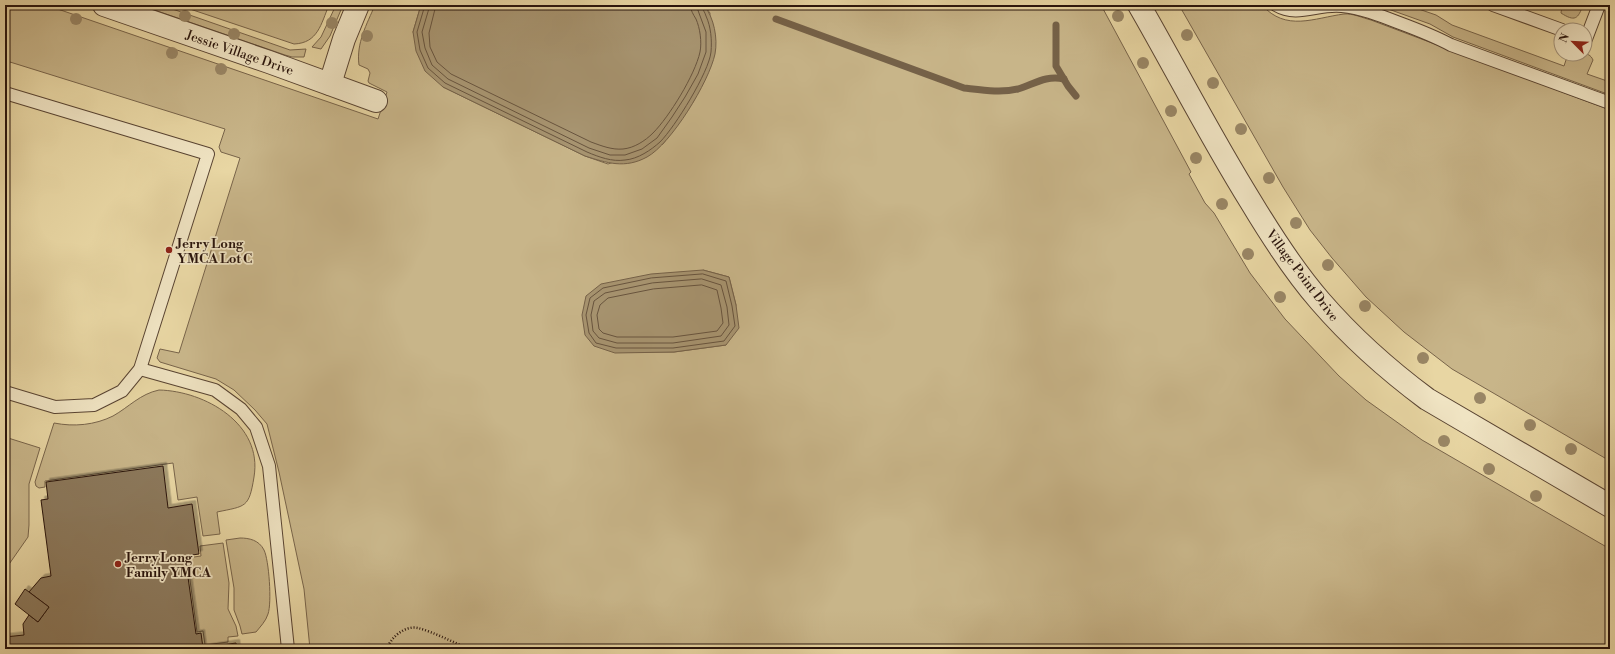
<svg xmlns="http://www.w3.org/2000/svg" width="1615" height="654" viewBox="0 0 1615 654" font-family="'Libre Bodoni',serif">
<defs>
<filter id="shadow"><feDropShadow dx="3.5" dy="-3.5" stdDeviation="0" flood-color="#0004"/></filter>
</defs>
<rect width="100%" height="100%" fill="#e8d6a3"/>
<filter id="stains"><feTurbulence type="fractalNoise" baseFrequency=".005" numOctaves="4"/><feColorMatrix values="0 0 0 0 .2 0 0 0 0 .09 0 0 0 0 .02 0 0 0 .5 -.17"/></filter>
<radialGradient id="worn" r=".72"><stop offset=".6" stop-color="#630" stop-opacity="0"/><stop offset="1" stop-color="#630" stop-opacity=".3"/></radialGradient>
<g fill="#c8b589" stroke="#78644a" fill-rule="evenodd">
<path d="M5,5H46L378,119L387,92L369,83L368,81L370,73L368,69L359,65C356,43 367,24 375,5H421L413,32L443,87L585,156L608,164L663,144L693,102L706,77L710,13L704,5H950L970,7L977,5H1101L1191,172L1189,174L1205,203L1214,213L1250,273L1285,319L1339,376L1366,400L1422,440L1610,549V649H310L304,589L279,472L267,424L255,410L234,390L216,379L160,362L157,358L160,349L179,353L240,158L221,152L219,147L225,129L10,62L5,78ZM703,270L729,277L736,305L726,345L674,352H615Z"/>
<path d="M140,5H161L290,50L306,49L304,57H292L285,55Z"/>
<path d="M178,5H329C321,24 318,43 294,44Z"/>
<path d="M336,5H343L330,36L321,49L312,47L321,37Z"/>
<path d="M1179,5H1262C1286,32 1314,18 1344,14C1352,13 1363,18 1371,20L1610,110V461L1452,369L1404,332L1366,297L1332,258L1310,230L1283,187Z"/>
<path d="M1377,5H1407L1436,15L1452,25L1564,66L1568,54C1577,54 1589,50 1593,60L1587,74L1610,82V95L1453,37L1430,24Z"/>
<path d="M1562,5H1583C1578,19 1575,22 1561,13Z"/>
<path d="M159,390C205,391 263,424 254,477C249,508 246,506 217,512L220,534L203,536L197,497L178,500L173,463L45,481V487L39,488L36,486L35,482L54,423C74,427 95,425 113,416C129,407 140,394 159,390Z"/>
<path d="M5,437L40,448L29,484V525L28,537L5,570Z"/>
<path d="M240,538C249,538 259,540 264,550C269,560 272,603 268,614C266,621 260,627 256,632L242,634L240,626L234,610V588L226,540Z"/>
<path d="M223,543L229,583L228,609L236,626L238,636L228,637V642L205,645L203,631L197,632L187,558L201,556L200,546Z"/>
</g>
<g fill="#a79470" stroke="#756148">
<path d="M421,5H704C714,18 718,38 715,54C709,82 671,144 647,157C625,169 607,163 585,156L443,87L425,71L416,51L413,32Z"/>
<path d="M703,270L729,277L736,305L739,328L726,345L674,352L615,353L594,346L585,335L582,315L586,296L601,284L651,274Z"/>
</g>
<g fill="none" stroke-linecap="round" stroke-linejoin="round">
<g stroke="#68543e" stroke-width="1">
<path d="M425,5L417,32L420,50L428,68L445,83L587,152C599,157 612,162 625,160C638,159 651,150 660,142C675,127 709,72 711,52C712,40 711,27 706,16C705,12 702,9 701,5"/>
<path d="M430,5L422,32L425,48L432,65L448,79L589,148L610,155H625L642,149L657,138L672,117L685,97L698,74L706,52V32L696,5"/>
<path d="M436,5L429,33L430,47L437,62L451,74L591,142C602,146 612,150 623,149C634,148 645,141 653,133C669,117 695,75 700,52C702,42 700,28 696,19C693,14 691,11 690,5"/>
<path d="M703,274L726,281L732,306L735,326L724,341L673,348H616L596,343L589,333L586,315L590,298L603,288L651,278Z"/>
<path d="M702,279L721,285L727,307L729,325L721,336L673,343H617L599,338L593,331L591,315L594,301L605,293L652,283Z"/>
<path d="M702,285L717,290L721,308L723,323L717,331L673,337H617L603,333L599,329L597,315L600,305L608,298L653,289Z"/>
</g>
<g stroke="#756148" stroke-width="7">
<path d="M776,19L964,88C982,90 1001,93 1018,89C1034,84 1046,75 1064,79"/>
<path d="M1056,25V66L1068,86L1076,96"/>
</g>
</g>
<g fill="#8c795b" stroke="#29140c" filter="url(#shadow)">
<path d="M163,466L168,508L192,504L199,554L185,556L196,634L201,633L203,648L236,643L237,649H5V637L24,635L23,624L29,615L38,622L49,607L29,592L41,578L51,576L41,500L48,499L46,482Z"/>
<path d="M25,589L49,607L38,622L15,604Z"/>
</g>
<g fill="none" stroke-linecap="round" stroke-linejoin="round">
<defs>
<g id="service">
<path d="M1276,5C1298,18 1318,3 1342,6C1361,8 1379,15 1397,22C1416,29 1434,36 1451,45L1610,103"/>
<path d="M1493,5L1562,30"/>
<path d="M1585,38L1586,39L1599,5"/>
<path d="M5,93L208,154L140,369L122,391L94,405L55,407L5,392"/>
<path d="M140,369L215,390L241,409L256,427L269,466L288,649"/>
</g>
<g id="minor">
<path d="M104,5L269,62L376,101"/>
<path d="M330,84L344,39L358,5"/>
</g>
<path id="tertiary" d="M1139,5C1177,71 1211,138 1251,202C1272,237 1294,271 1320,301C1352,338 1388,370 1427,399L1610,506"/>
</defs>
<use href="#service" stroke="#594432" stroke-width="14"/>
<use href="#minor" stroke="#594432" stroke-width="24"/>
<use href="#tertiary" stroke="#594432" stroke-width="24"/>
<path stroke="#29140c" stroke-width="2.5" stroke-dasharray="1 2" stroke-linecap="butt" d="M387,649C390,638 405,625 418,628C434,632 454,643 470,649"/>
<use href="#service" stroke="#f0e4c3" stroke-width="12"/>
<use href="#minor" stroke="#f0e4c3" stroke-width="22"/>
<use href="#tertiary" stroke="#f0e4c3" stroke-width="22"/>
</g>
<g fill="#998665">
<circle cx="185" cy="16" r="6"/>
<circle cx="1118" cy="16" r="6"/>
<circle cx="76" cy="19" r="6"/>
<circle cx="332" cy="23" r="6"/>
<circle cx="234" cy="34" r="6"/>
<circle cx="1187" cy="35" r="6"/>
<circle cx="367" cy="36" r="6"/>
<circle cx="172" cy="53" r="6"/>
<circle cx="1143" cy="63" r="6"/>
<circle cx="221" cy="69" r="6"/>
<circle cx="1213" cy="83" r="6"/>
<circle cx="1171" cy="111" r="6"/>
<circle cx="1241" cy="129" r="6"/>
<circle cx="1196" cy="158" r="6"/>
<circle cx="1269" cy="178" r="6"/>
<circle cx="1222" cy="204" r="6"/>
<circle cx="1296" cy="223" r="6"/>
<circle cx="1248" cy="254" r="6"/>
<circle cx="1328" cy="265" r="6"/>
<circle cx="1280" cy="297" r="6"/>
<circle cx="1365" cy="306" r="6"/>
<circle cx="1423" cy="358" r="6"/>
<circle cx="1480" cy="398" r="6"/>
<circle cx="1530" cy="425" r="6"/>
<circle cx="1444" cy="441" r="6"/>
<circle cx="1571" cy="449" r="6"/>
<circle cx="1489" cy="469" r="6"/>
<circle cx="1536" cy="496" r="6"/>
</g>
<g fill="#8f2418" stroke="#f0e4c3" stroke-width="1.5">
<circle cx="169" cy="250" r="4"/>
<circle cx="118" cy="564" r="4"/>
</g>
<g text-anchor="middle" stroke-width="3.5" stroke-linejoin="round" paint-order="stroke">
<g font-size="13" fill="#29140c" stroke="#f0e4c3">
<text transform="translate(240 52) rotate(19)" y="5">Jessie Village Drive</text>
<text transform="translate(1303 275) rotate(53)" y="5">Village Point Drive</text>
</g>
<g font-size="13" font-weight="bold" fill="#29140c" stroke="#f0e4c3" text-anchor="start">
<text x="177" y="248">Jerry Long<tspan x="177" dy="15">YMCA Lot C</tspan></text>
<text x="126" y="562">Jerry Long<tspan x="126" dy="15">Family YMCA</tspan></text>
</g>
</g>
<rect width="1615" height="654" fill="none" stroke="#e8d6a3" stroke-width="20"/>
<rect x="6" y="6" width="1603" height="642" fill="none" stroke="#29140c" stroke-width="2"/>
<rect x="10" y="10" width="1595" height="634" fill="none" stroke="#29140c"/>
<g transform="translate(1573 42) rotate(294)"><circle r="19" fill="#f0e4c3" stroke="#a0917a"/>
<path d="M0-3L7 15L0 10L-7 15Z" fill="#8f2418"/>
<text y="-6" font-size="11" font-weight="bold" text-anchor="middle" fill="#29140c">N</text>
</g>
<rect width="100%" height="100%" filter="url(#stains)"/>
<rect width="100%" height="100%" fill="url(#worn)"/>
</svg>
